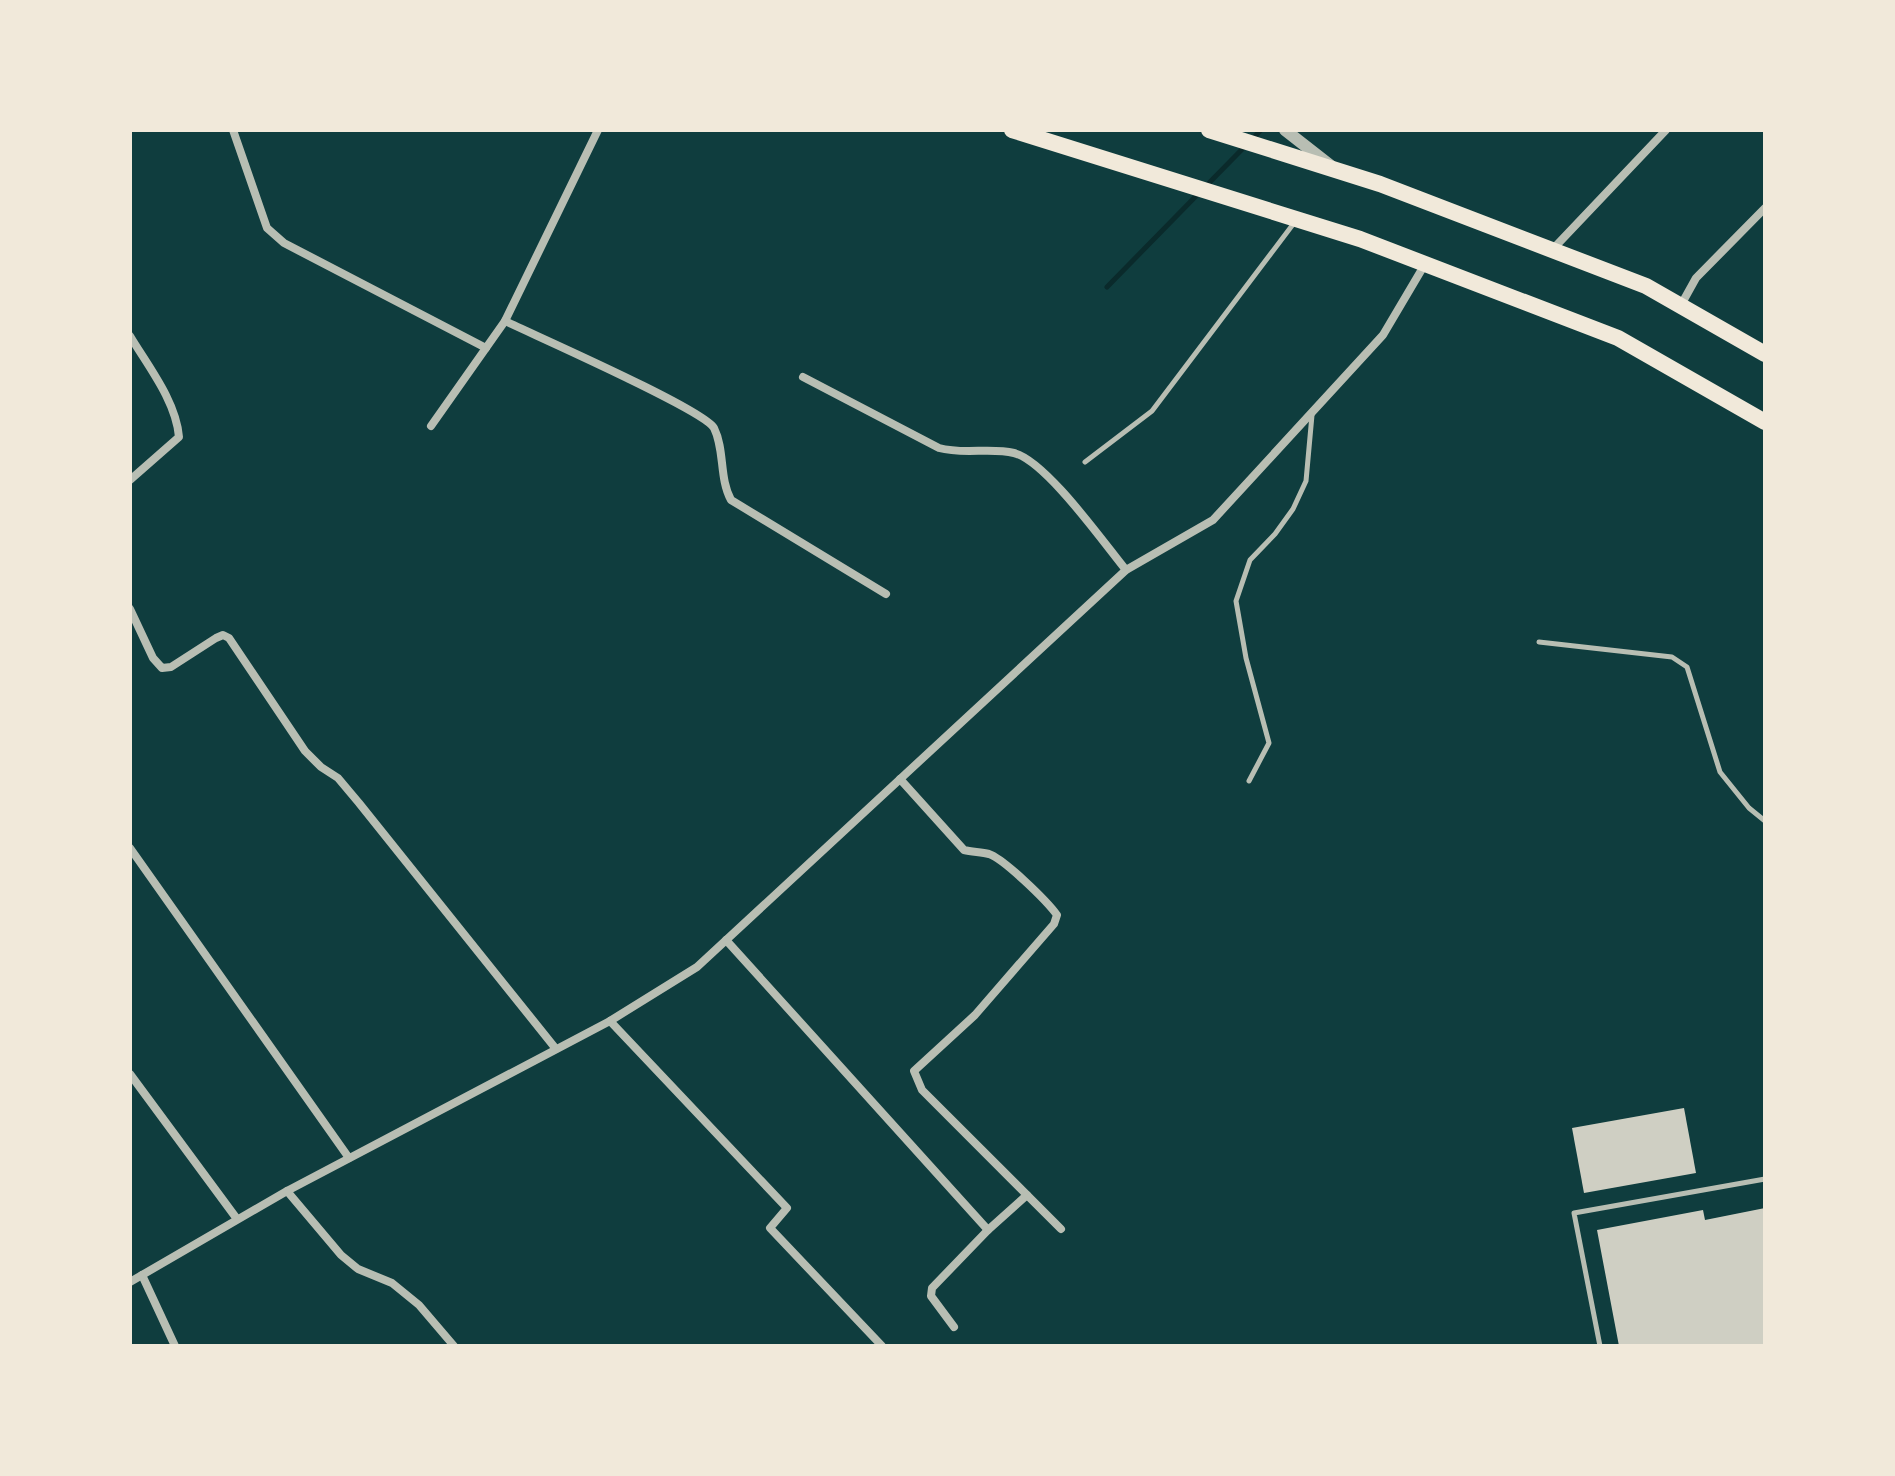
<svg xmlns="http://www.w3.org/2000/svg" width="1895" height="1476" viewBox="0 0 1895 1476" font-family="'Roboto Condensed',sans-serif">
<rect width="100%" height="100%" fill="#0f3d3e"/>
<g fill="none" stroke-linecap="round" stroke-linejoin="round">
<g stroke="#0a2a2b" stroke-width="5">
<path d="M1206,186L1261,130"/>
<path d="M1107,287L1199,193"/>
</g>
</g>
<g fill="#cfcfc3">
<path d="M1684,1108L1696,1173L1584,1193L1572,1128Z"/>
<path d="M1765,1208V1346H1619L1597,1230L1703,1210L1705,1220Z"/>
</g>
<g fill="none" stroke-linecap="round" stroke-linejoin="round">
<g stroke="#b8beb3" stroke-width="5">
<path d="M1085,462L1152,411L1294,223"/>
<path d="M1539,642L1672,657L1687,667L1720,772L1749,808L1765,821"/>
<path d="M1249,781L1269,743L1246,658L1236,601L1250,560L1275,534L1293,509L1306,481L1312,415"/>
<path d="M1600,1346L1574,1213L1765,1179"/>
</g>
<g stroke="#b8beb3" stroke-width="8">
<path d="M233,130L267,228L284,243L486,348"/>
<path d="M1552,250L1666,130"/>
<path d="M1681,305L1696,278L1765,208"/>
<path d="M505,321C536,336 703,409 714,428C725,450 719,478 731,500L886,594"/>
<path d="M130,336C148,366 176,401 179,437L130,480"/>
<path d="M803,377L939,448C964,455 990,447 1014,453C1046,461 1103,542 1126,570"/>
<path d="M431,426L505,321L598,130"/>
<path d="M130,609L153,658L162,668L171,667L216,638L223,635L229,638L305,751L321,767L338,778L359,803L556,1049"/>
<path d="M900,779L964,850C972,852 981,852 989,854C1004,859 1047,901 1057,915L1054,924L975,1015L914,1071L922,1090L1061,1229"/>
<path d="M130,848L349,1158"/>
<path d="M726,940L988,1230"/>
<path d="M610,1021L787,1208L770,1228L882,1346"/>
<path d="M130,1074L237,1219"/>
<path d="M287,1191L341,1255L358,1269L392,1283L419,1305L454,1346"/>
<path d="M142,1275L175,1346"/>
<path d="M130,1282L287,1191L610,1021L697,967L1126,570L1213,520L1383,335L1425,264"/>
<path d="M954,1327L931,1296L932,1288L988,1230L1027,1195"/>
</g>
<path stroke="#b8beb3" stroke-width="12" d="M1285,130L1331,166"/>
<g stroke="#f1e9da" stroke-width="16">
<path d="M1012,130L1360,239L1618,338L1765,422"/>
<path d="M1209,130L1380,184L1646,286L1765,354"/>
</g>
</g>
<rect width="1895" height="1476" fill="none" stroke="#f1e9da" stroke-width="264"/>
</svg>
